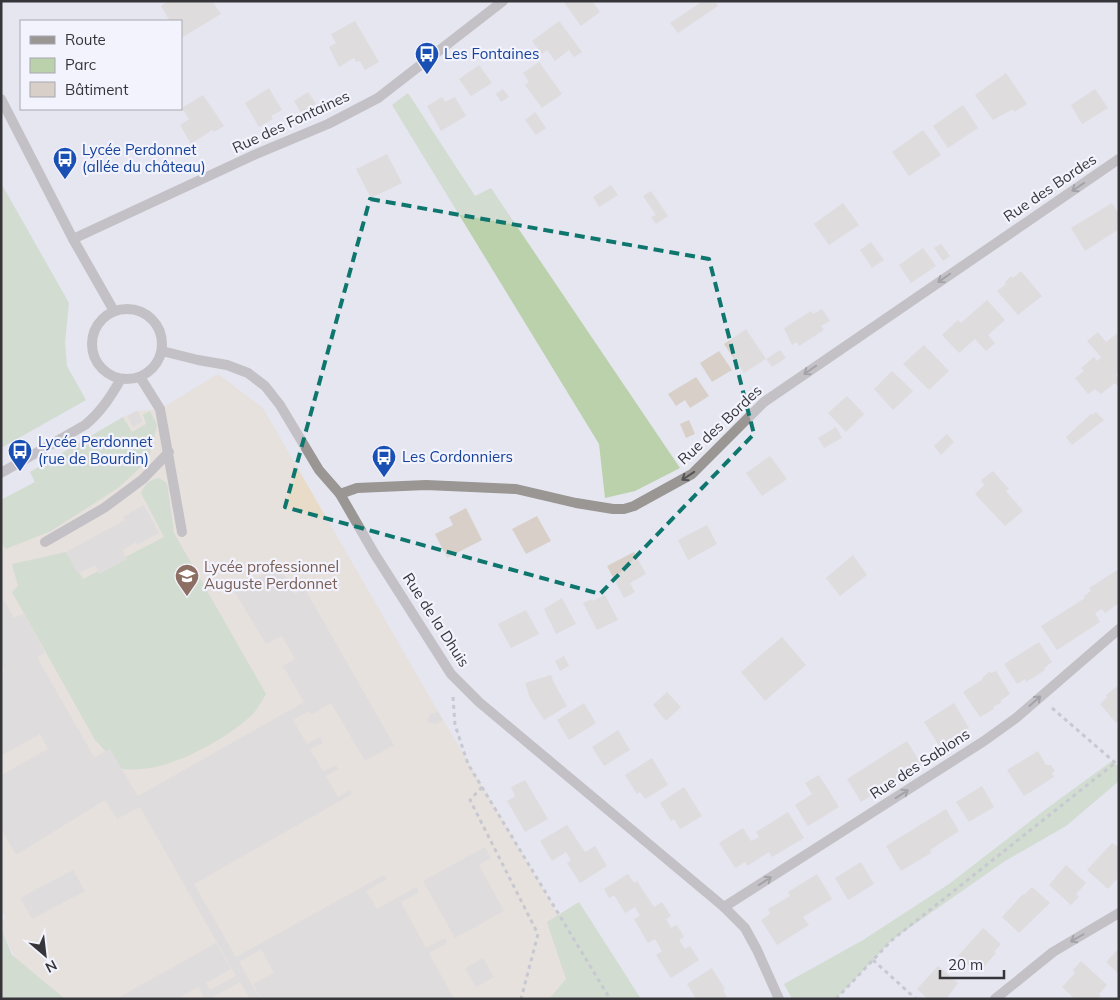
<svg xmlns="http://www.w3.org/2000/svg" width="1120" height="1000" viewBox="0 0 1120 1000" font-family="Mulish,sans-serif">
<rect width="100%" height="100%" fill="#e5e6f0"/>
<path fill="#e8dbc7" d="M218,374L263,408L428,694L608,999H29L13,954L1,928V921L6,918L1,910V500L35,482L30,472L123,417L137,411L160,409Z"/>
<g fill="#bad1ab">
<path d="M408,93L475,196L491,188L680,468L635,491L605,498L599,444L392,105Z"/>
<path d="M1,183L69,303L65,343L67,366L86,400L1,448Z"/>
<path d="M150,411L157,425L150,454L142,466L118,488L51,531L6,549L1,543V500L35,482L30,472L123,417L132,432L146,424L143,414Z"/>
<path d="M159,478L167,483L174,533L266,694C262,701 258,708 253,714C228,738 176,767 141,769C135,770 128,769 122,769L95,740L12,592L18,586L12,564L66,552L83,579L164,537L141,493C145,484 149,480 159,478Z"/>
<path d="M1112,761L1119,767V781L1066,826L1005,861L892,940L836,999H792L784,984L863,940L949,884L1046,809Z"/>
<path d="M579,902L641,999H549L566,979L547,922Z"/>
<path d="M1,928L12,955L65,999H1Z"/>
</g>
<g fill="#d8d0c8">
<path d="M168,1H212L221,14L181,38V21H170L161,6Z"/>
<path d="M563,1H592L600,12L581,26Z"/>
<path d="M703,1H715L718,6L678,33L670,23Z"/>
<path d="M355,21L379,62L365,70L360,61L356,62L354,58L339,67L329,47L336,43L331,34Z"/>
<path d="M559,21L582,52L574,57L569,50L555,61L547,50L542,54L532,41Z"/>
<path d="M539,62L562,94L542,108L525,85L529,82L523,73Z"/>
<path d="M479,65L492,83L471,96L459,79Z"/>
<path d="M1006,73L1027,104L1014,112L1013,109L993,120L975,95Z"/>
<path d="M269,88L282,110L271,116L273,119L259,127L245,103Z"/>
<path d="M503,89L509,97L501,102L496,94Z"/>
<path d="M1095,89L1108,108L1082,124L1071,105Z"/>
<path d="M308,92L316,104L301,113L294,101Z"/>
<path d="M203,95L224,126L214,132L212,130L191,144L180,125L189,119L182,108Z"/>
<path d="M442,97L445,102L455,97L466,116L441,131L427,106Z"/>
<path d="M963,105L978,128L948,148L933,126Z"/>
<path d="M535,112L546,128L536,135L525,120Z"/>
<path d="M923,130L941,155L909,176L892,152Z"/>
<path d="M387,154L402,183L371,198L356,169Z"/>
<path d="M611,185L618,195L599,207L593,197Z"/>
<path d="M651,191L668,216L656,224L651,217L656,215L643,196Z"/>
<path d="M843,203L859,225L829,245L814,224Z"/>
<path d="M1112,203L1119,214V229L1085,251L1071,228Z"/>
<path d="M871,242L884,260L872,268L860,250Z"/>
<path d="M941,244L950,256L943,261L934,248Z"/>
<path d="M923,248L936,266L911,283L899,265Z"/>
<path d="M1021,271L1042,296L1018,315L997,291L1006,284L1005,282L1011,276L1013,278Z"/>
<path d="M987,300L1005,320L988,335L995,343L986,351L975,339L959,353L942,335L958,320L961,323Z"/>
<path d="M822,309L830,321L821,326L824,330L799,346L797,342L792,345L784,328L811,311L813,314Z"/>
<path d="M746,329L766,359L744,373L724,344Z"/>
<path d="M1098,332L1106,342L1119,332V372L1116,375L1119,378V388L1115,383L1101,394L1095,389L1088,394L1075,378L1084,371L1081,368L1094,357L1097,361L1101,357L1087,341Z"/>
<path d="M924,345L949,371L929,390L903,364Z"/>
<path d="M780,350L786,358L772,367L766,359Z"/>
<path d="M719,351L732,370L712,382L700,363Z"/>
<path d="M892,371L913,391L893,410L874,389Z"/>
<path d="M696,377L709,396L690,408L685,400L676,406L668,394Z"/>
<path d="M847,396L864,414L846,432L828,413Z"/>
<path d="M137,411L143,421L133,427L127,416Z"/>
<path d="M1096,412L1104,420L1072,445L1066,437L1091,414L1092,415Z"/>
<path d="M689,420L695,434L686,438L680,424Z"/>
<path d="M836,427L842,438L824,448L818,438Z"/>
<path d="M947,434L954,442L941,455L934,446Z"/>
<path d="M770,456L787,479L762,496L746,473Z"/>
<path d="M993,471L1009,489L1006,491L1023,511L1005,526L975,494L984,485L981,480Z"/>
<path d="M144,505L159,533L137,545L136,542L123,550L127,559L99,574L95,565L78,574L66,552L125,520L123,517Z"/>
<path d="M466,508L482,540L447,558L435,534L453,525L449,517Z"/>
<path d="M537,516L551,541L526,554L512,529Z"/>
<path d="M707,525L717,544L688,560L678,540Z"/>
<path d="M634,552L646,574L630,583L635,592L624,598L607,566Z"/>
<path d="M853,555L867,575L840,596L826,578Z"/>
<path d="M279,566L295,594L305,589L394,745L365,761L331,703L311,715L309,711L293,720L307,744L320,737L323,743L310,749L323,771L336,765L338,769L326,776L338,797L350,790L352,794L194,884L236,957L384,875L387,879L366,891L377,909L416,887L419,892L401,902L426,948L445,938L447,943L429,953L454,999H261L253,984L274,973L261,949L239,962L260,999H250L240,982L213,997L214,999H205L198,987L177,999H116L216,943L231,969L206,983L210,990L236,976L140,807L117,819L105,800L16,855L1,829V775L48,749L40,734L1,756V674L5,672L1,665V595L14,618L24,613L45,653L37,657L94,757L110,749L138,796L304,702L283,666L295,659L282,636L266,644L234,591Z"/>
<path d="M1119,569V603L1105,613L1102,609L1095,613L1100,622L1057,650L1041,626L1085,598L1084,596L1091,591L1089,588Z"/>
<path d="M605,595L618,620L597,630L583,603L592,599L593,601Z"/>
<path d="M562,598L576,624L556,634L544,609Z"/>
<path d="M526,610L539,634L511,648L498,624Z"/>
<path d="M782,637L806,665L765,701L741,672Z"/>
<path d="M1039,642L1052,662L1044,668L1045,670L1026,682L1025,679L1017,684L1004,664Z"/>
<path d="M564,656L569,666L560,671L555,661Z"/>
<path d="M996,671L1010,694L1000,701L1002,702L993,707L994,709L980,717L963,692L982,680L983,677L989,672L992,673Z"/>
<path d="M551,675L554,683L567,706L544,720L530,698L525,683Z"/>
<path d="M1119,685V720L1116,723L1100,704L1107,697L1106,695Z"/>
<path d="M667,692L681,707L666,721L653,705Z"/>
<path d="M584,703L596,723L569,740L557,720Z"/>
<path d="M954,703L969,728L940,747L924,722Z"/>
<path d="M438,712L443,720L436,724L427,722L430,714Z"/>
<path d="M618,730L630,750L604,766L592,747Z"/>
<path d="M907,741L921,764L861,802L847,779Z"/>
<path d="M1038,751L1046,765H1051L1055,771L1052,773L1054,777L1024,796L1007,770Z"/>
<path d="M652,758L668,785L645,799L640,792L637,794L625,775Z"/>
<path d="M819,775L839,807L808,826L795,805L812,794L805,783Z"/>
<path d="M525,780L548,819L525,832L507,801L515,796L511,787Z"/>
<path d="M982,786L994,807L969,822L956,802Z"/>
<path d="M684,787L702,816L680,829L674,819L671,821L660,803Z"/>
<path d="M946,809L959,831L930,850L931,853L901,871L886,846Z"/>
<path d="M788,812L804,838L772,857L769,852L747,866L745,862L735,868L719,843L743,828L751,841L759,837L756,832Z"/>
<path d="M567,825L585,852L595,846L607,866L580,883L567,863L571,860L566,852L552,861L540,841Z"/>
<path d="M1112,843L1117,846L1119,844V877L1108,889L1087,870Z"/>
<path d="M485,847L491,858L479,865L504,911L455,938L423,881Z"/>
<path d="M861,862L874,884L848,900L835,878Z"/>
<path d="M1066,865L1086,883L1076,894L1079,897L1071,905L1049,885Z"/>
<path d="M73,870L85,891L32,919L20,898Z"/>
<path d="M628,874L634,883L637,881L654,907L662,902L671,916L666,919L671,928L677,925L684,937L679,940L685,949L690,946L699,960L671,978L656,955L662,951L655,939L648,943L634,919L640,916L635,907L625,913L614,895L609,898L604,889Z"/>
<path d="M817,874L832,899L803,917L809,925L777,945L761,920L770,914L768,909L790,896L788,892Z"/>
<path d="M1032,887L1050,903L1019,933L1002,917L1023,894L1024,895Z"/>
<path d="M983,928L1001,944L994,952L996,953L978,973L958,956Z"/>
<path d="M1119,948V974L1106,962Z"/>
<path d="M483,958L494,977L476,987L465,968Z"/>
<path d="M1081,961L1107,985L1099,994L1101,996L1099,999H1075L1062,987L1075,973L1073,970Z"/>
<path d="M938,966L958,983L946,999H928L917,989Z"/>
<path d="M712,968L725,989L723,990L728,999H696L687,984Z"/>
</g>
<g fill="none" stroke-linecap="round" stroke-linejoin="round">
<g stroke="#a4a5ac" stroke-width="3" stroke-dasharray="4 4" stroke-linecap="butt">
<path d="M453,697L455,725L468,764L610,999"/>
<path d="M1052,708L1119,766"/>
<path d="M482,787L470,800L538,934L521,999"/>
<path d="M873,960L916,999"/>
<path d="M836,999L892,940L1115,763"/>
</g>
<g stroke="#9a9693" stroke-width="10">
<path d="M140,377L160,409L182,532"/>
<path d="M45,542L104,508L143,479L169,452"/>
</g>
<g stroke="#9a9693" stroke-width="10">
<path d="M1,99L73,239L114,311"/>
<path d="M73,239L254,155L328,124L378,98L503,1"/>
<circle cx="127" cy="344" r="35"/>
<path d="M162,351L198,360L227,365L248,373L265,386L280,405L319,470L340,494L374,553L451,674L479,702L724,907L745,928L757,950L779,999"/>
<path d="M1,473L85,425C101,412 111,396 121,379"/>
<path d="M340,494L357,488L426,485L516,489L576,503L613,509H624L634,506L692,474L764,402L1119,159"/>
<path d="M724,907L984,741L1016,718L1119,629"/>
<path d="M995,999L1053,952L1119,913"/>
</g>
</g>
<defs><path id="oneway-shaft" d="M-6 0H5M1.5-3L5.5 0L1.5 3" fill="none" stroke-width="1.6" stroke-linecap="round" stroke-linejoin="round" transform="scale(1.25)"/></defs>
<g stroke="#545355">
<use href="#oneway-shaft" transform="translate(1078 187) rotate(146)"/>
<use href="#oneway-shaft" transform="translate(944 278) rotate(145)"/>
<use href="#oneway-shaft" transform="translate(810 370) rotate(145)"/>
<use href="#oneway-shaft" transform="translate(688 476) rotate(146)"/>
<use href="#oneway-shaft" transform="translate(1035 701) rotate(-41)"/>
<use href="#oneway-shaft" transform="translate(902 794) rotate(-33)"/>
<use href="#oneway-shaft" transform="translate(765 881) rotate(-33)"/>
<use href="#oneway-shaft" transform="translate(1077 938) rotate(150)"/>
</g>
<path d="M0 0H1120V1000H0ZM370,199L709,259L754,434L600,594L285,507Z" fill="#e5e6f0" fill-opacity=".55" fill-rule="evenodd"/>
<path fill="none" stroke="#0f766e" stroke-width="4" stroke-dasharray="10 6" stroke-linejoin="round" d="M370,199L709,259L754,434L600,594L285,507Z"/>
<defs>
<symbol id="bus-pin" viewBox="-11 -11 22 30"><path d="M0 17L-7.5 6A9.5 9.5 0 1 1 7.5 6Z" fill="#1a4fb4" stroke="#f3f3fe"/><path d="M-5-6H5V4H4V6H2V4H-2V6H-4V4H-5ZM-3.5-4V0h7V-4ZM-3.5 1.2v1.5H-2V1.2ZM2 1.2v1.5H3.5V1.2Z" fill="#fff"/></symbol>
<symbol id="school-pin" viewBox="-11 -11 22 30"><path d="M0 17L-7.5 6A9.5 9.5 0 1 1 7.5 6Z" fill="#8d6e63" stroke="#f3f3fe"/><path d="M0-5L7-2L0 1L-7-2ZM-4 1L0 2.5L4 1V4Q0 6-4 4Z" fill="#fff"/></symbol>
</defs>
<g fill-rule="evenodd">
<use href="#bus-pin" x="413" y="40" width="28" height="38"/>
<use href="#bus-pin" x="51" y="145" width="28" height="38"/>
<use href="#bus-pin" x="6" y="437" width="28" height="38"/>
<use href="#bus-pin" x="370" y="443" width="28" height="38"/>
<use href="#school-pin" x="173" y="562" width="28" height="38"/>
</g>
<g text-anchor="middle" stroke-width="4.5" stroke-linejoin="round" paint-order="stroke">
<g font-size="15" fill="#164399" stroke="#f3f3fe" text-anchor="start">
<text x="444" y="59">Les Fontaines</text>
<text x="82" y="155">Lycée Perdonnet<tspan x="82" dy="17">(allée du château)</tspan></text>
<text x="38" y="447">Lycée Perdonnet<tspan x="38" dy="17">(rue de Bourdin)</tspan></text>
<text x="402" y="462">Les Cordonniers</text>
</g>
<g font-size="15" fill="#36363a" stroke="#f3f3fe">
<text transform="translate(291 122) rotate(-25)" y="5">Rue des Fontaines</text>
<text transform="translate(1050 188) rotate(-34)" y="5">Rue des Bordes</text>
<text transform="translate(720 425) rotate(-43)" y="5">Rue des Bordes</text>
<text transform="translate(436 620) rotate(57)" y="5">Rue de la Dhuis</text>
<text transform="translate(920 764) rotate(-33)" y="5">Rue des Sablons</text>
</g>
<g font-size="15" fill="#785e54" stroke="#f3f3fe" text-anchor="start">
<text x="204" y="572">Lycée professionnel<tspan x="204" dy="17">Auguste Perdonnet</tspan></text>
</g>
</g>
<rect width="1120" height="1000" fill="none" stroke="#36363a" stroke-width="5"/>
<rect x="20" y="20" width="162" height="90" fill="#f3f3fe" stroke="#a7a7b0"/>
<rect x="30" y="36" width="25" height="8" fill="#9a9693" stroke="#a7a7b0"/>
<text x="65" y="45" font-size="15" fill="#36363a">Route</text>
<rect x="30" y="58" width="25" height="15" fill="#bad1ab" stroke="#a7a7b0"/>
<text x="65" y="70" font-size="15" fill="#36363a">Parc</text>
<rect x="30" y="82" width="25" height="15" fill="#d8d0c8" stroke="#a7a7b0"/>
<text x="65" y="95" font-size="15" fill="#36363a">Bâtiment</text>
<g transform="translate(45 955) rotate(152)" stroke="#f3f3fe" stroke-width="4" paint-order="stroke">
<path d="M0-4L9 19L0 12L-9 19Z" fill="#36363a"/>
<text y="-8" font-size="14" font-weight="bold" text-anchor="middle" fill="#36363a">N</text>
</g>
<path d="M940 970v8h64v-8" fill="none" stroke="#36363a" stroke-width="2.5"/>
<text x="948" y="970" font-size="15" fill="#36363a" stroke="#f3f3fe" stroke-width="4" paint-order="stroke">20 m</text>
</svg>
